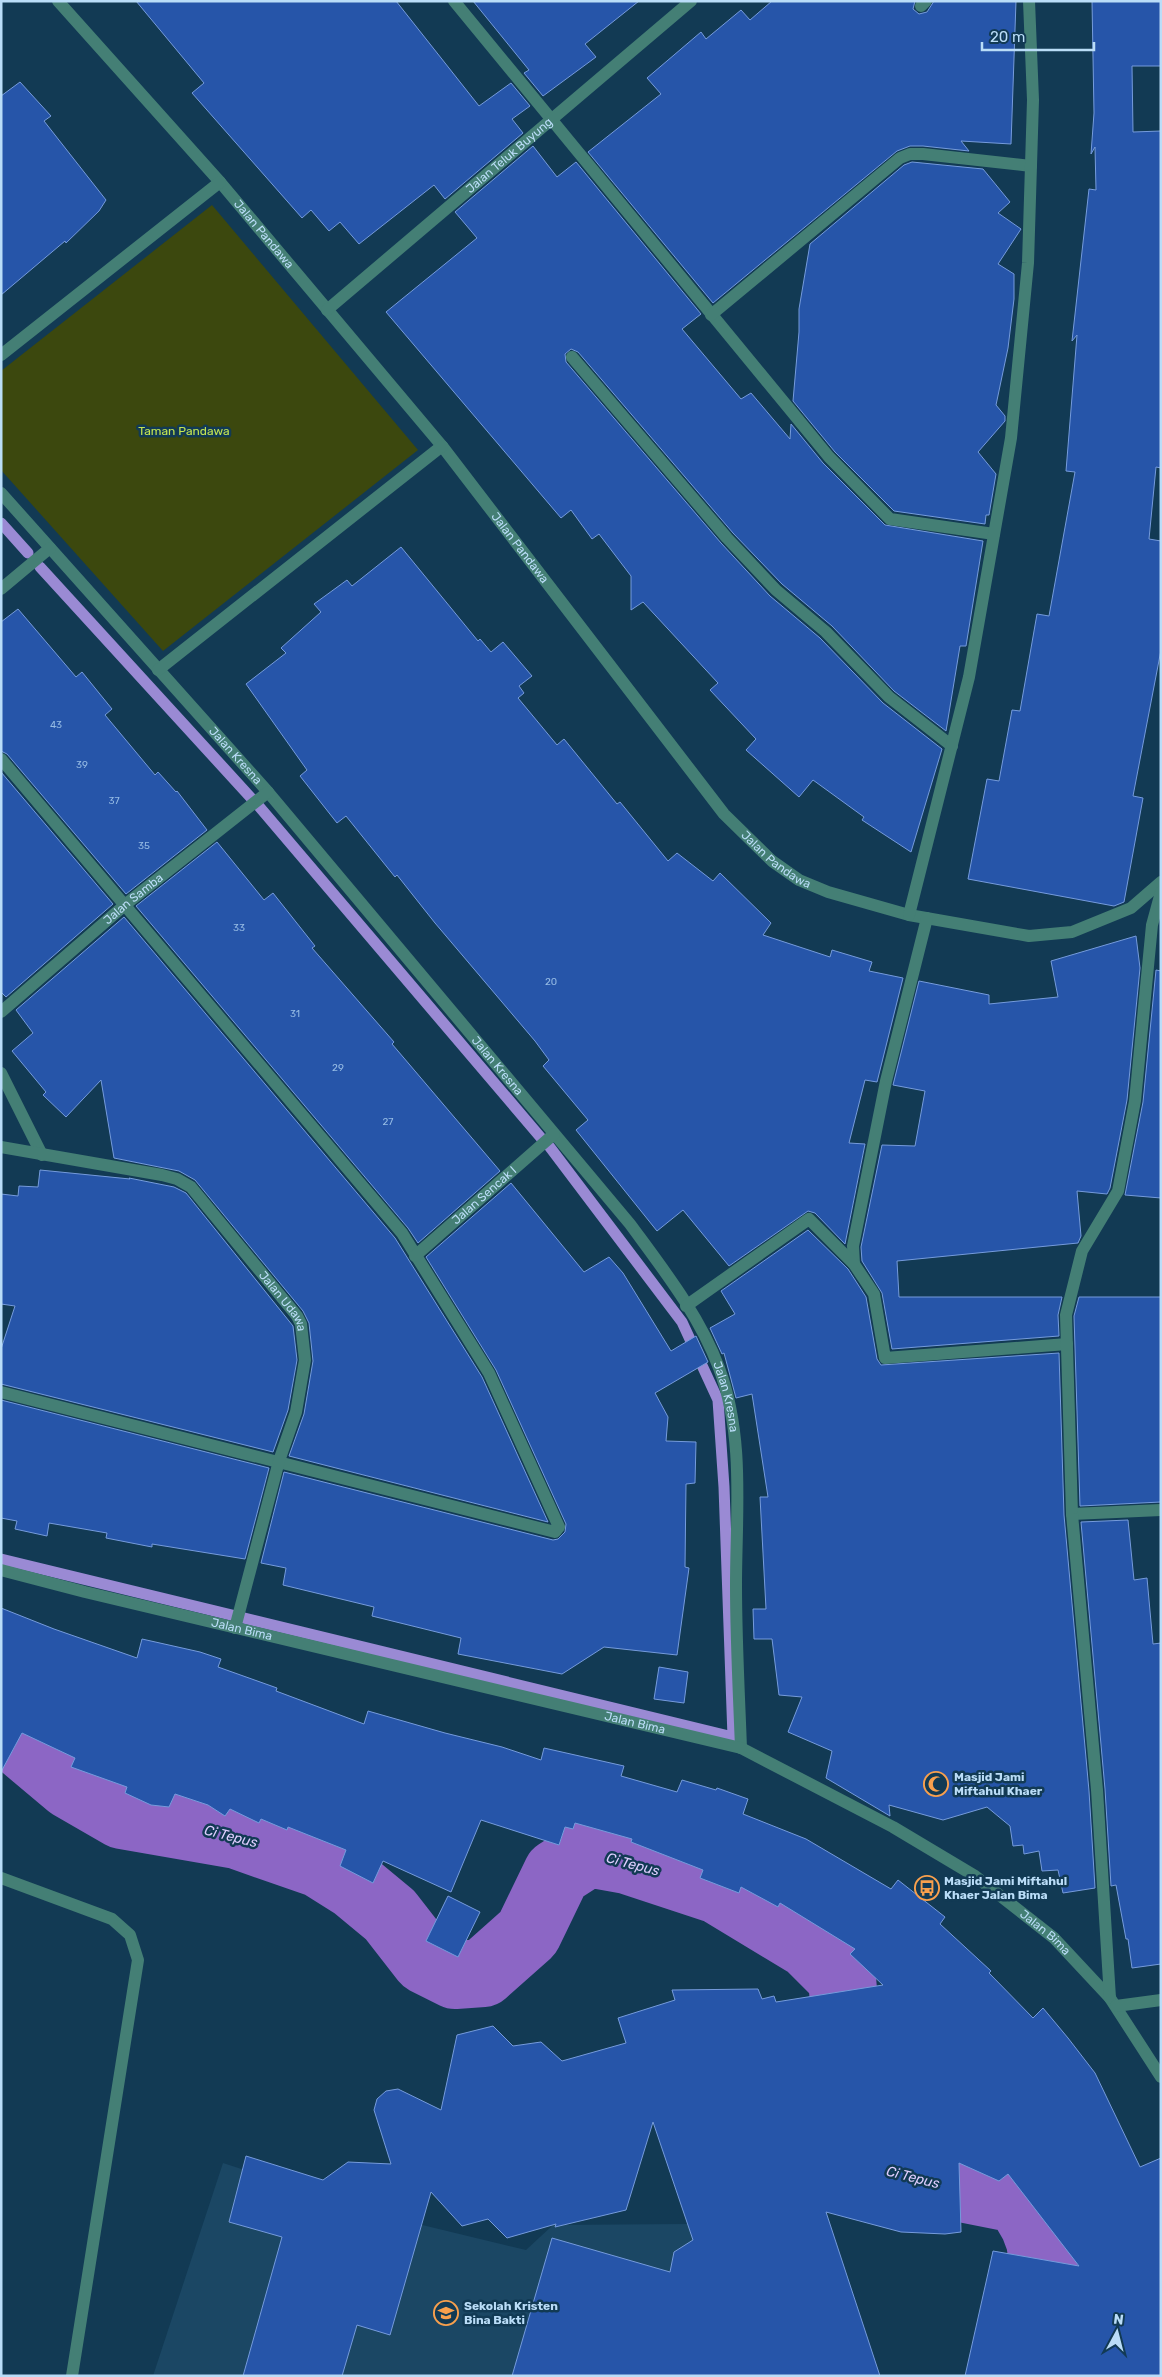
<svg xmlns="http://www.w3.org/2000/svg" width="1162" height="2377" viewBox="0 0 1162 2377" font-family="Rubik,sans-serif">
<rect width="100%" height="100%" fill="#123a54"/>
<path fill="#1b4764" d="M223,2163L381,2215L526,2250L553,2225L688,2224L739,2376H153Z"/>
<path fill="#3c480e" d="M212,205L418,450L163,651L1,470V371Z"/>
<g fill="none" stroke-linecap="round" stroke-linejoin="round">
<g stroke="#9a8ad4" stroke-width="11">
<path d="M1,523L28,553"/>
<path d="M40,567L253,800"/>
<path d="M257,804L542,1139"/>
<path d="M1,1559L733,1737L724,1487L718,1400L682,1322L549,1146"/>
</g>
<path stroke="#8c66c5" stroke-width="68" d="M1,1727L70,1785L122,1815L237,1835L320,1864L355,1886L390,1915L425,1960L455,1975L483,1973L528,1933L557,1873L588,1853L627,1860L718,1890L809,1945L842,1978L856,2150L873,2165L895,2175L1011,2198L1023,2206L1034,2225L1040,2241L1044,2269L1028,2350"/>
</g>
<g fill="#2655a9" stroke="#759bdc">
<path d="M136,1H396L479,106L511,83L530,106L512,119L523,133L445,199L434,185L359,244L340,222L329,231L311,210L302,218L192,93L204,83Z"/>
<path d="M473,1H639L585,44L596,57L543,96L524,73L529,70Z"/>
<path d="M772,1H915L913,9L919,14L927,12L934,1H1016L1011,144L961,141L969,151L923,146H910L897,151L713,303L588,152L661,94L647,78L701,32L706,39L741,10L750,20Z"/>
<path d="M1092,1H1161V66H1132L1133,132L1161,131V468L1156,467L1149,539L1161,541V650L1133,796L1143,798L1124,902L1114,906L968,879L987,779L999,781L1012,710L1020,711L1037,614L1049,616L1075,472L1066,471L1077,335L1072,341L1089,189L1096,190L1095,147L1091,154L1094,113Z"/>
<path d="M20,82L51,116L44,121L106,200L99,211L66,243L65,241L1,295V96Z"/>
<path d="M533,146L557,177L576,162L701,314L682,329L741,399L751,393L790,439L791,424L823,463L885,525L983,541L966,646H960L946,731L894,691L832,626L782,584L733,533L578,352L571,349L565,354L566,362L721,543L770,596L820,638L883,703L942,749L911,852L862,820L864,817L813,780L799,797L746,750L756,739L710,690L718,683L643,602L631,610V576L599,534L592,539L571,510L561,518L386,312L477,238L455,212Z"/>
<path d="M912,162L983,169L1010,202L998,213L1021,229L998,264L1014,274V299L1008,348L996,405L1005,416V421L978,452L996,474L989,515H986L985,524L894,511L835,452L793,401L799,332V309L810,244L904,165Z"/>
<path d="M401,547L478,641L480,639L491,652L503,642L532,676L519,686L524,693L518,698L557,745L564,739L617,804L620,802L668,861L677,853L713,881L720,873L771,923L763,935L830,957L832,950L872,962L869,971L903,978L877,1082L865,1080L849,1143L865,1144L845,1244L815,1213L808,1211L729,1266L683,1210L657,1231L576,1130L588,1120L543,1066L549,1060L535,1041L435,923L397,875L395,877L346,816L337,823L300,776L307,770L246,684L286,653L281,648L321,612L314,604L347,580L352,586Z"/>
<path d="M18,609L76,677L82,672L112,709L105,715L155,775L158,772L176,792L177,791L207,830L126,894L7,754L1,751V622Z"/>
<path d="M1,772L113,904L6,997L1,992Z"/>
<path d="M217,842L264,900L273,893L315,946L312,948L394,1042L392,1044L500,1171L418,1243L408,1228L136,906Z"/>
<path d="M124,917L395,1238L482,1377L548,1522L289,1456L304,1414L313,1361L309,1323L303,1311L195,1180L179,1171L114,1158L101,1080L66,1117L43,1095L46,1092L12,1051L33,1033L16,1010Z"/>
<path d="M1136,936L1140,968L1127,1100L1110,1188L1107,1194L1077,1191L1081,1236L1078,1243L897,1261L899,1297H1062L1058,1315L1059,1336L892,1349L882,1293L862,1261L861,1247L882,1145L915,1146L925,1091L893,1085L919,981L989,995V1004L1058,997L1051,961Z"/>
<path d="M1156,970L1161,971V1198L1125,1195L1143,1102Z"/>
<path d="M40,1170L130,1179L129,1178L174,1187L186,1193L293,1326L297,1360L288,1410L273,1452L1,1384V1349L15,1306L1,1304V1194L18,1196L19,1186L38,1187Z"/>
<path d="M511,1183L584,1272L609,1257L623,1273L671,1351L696,1336L708,1362L655,1393L668,1417L666,1441L696,1442L695,1483L686,1484L685,1567L689,1568L677,1655L604,1647L562,1674L458,1654L461,1638L372,1616L374,1607L283,1585L286,1568L261,1563L284,1472L553,1540L558,1539L565,1532L566,1524L496,1370L426,1257Z"/>
<path d="M808,1230L848,1269L866,1297L877,1359L881,1365L1059,1353L1064,1515L1089,1791L1095,1888L1063,1893L1058,1870L1042,1871L1039,1851L1024,1854L1023,1845L1013,1846L1010,1826L987,1807L943,1820L889,1805L890,1816L826,1778L832,1751L788,1732L802,1697L779,1695L772,1639H754L753,1609H766L760,1497H768L752,1394L736,1398L724,1353L722,1354L710,1328L735,1314L721,1291Z"/>
<path d="M1079,1297H1161V1502L1080,1506L1074,1316Z"/>
<path d="M1,1400L269,1468L245,1559L152,1544V1547L106,1538L107,1533L49,1523L47,1536L15,1529L17,1521L1,1518Z"/>
<path d="M1128,1520L1134,1580L1147,1578L1153,1644L1161,1643V1964L1132,1968L1128,1939H1126L1116,1885L1111,1886L1105,1789L1081,1522Z"/>
<path d="M1,1608L54,1629L137,1658L142,1639L200,1652L221,1659L218,1667L277,1688L276,1691L364,1724L368,1711L445,1733L502,1747L541,1760L544,1748L624,1766L621,1776L677,1792L682,1780L716,1790L717,1788L748,1799L743,1814L806,1839L891,1889L898,1880L945,1917L940,1924L991,1971L989,1973L1033,2018L1043,2008L1068,2038L1095,2073L1140,2167L1161,2158V2376H965L993,2251L1079,2266L1008,2174L999,2181L959,2163L961,2232L945,2234L901,2232L826,2212L880,2376H512L552,2238L670,2272L674,2252L693,2240L653,2122L626,2210L555,2227L556,2224L507,2238L488,2219L462,2226L431,2192L390,2335L357,2325L342,2376H243L282,2237L229,2222L246,2156L323,2180L348,2162L391,2164L374,2110L377,2099L386,2091L398,2089L441,2110L457,2035L493,2026L513,2046L541,2042L562,2061L626,2043L618,2018L675,2000L672,1990L758,1989L762,1999L774,1996L776,2002L883,1985L850,1954L855,1949L780,1903L778,1907L741,1887L739,1893L700,1878L703,1870L631,1842L632,1839L575,1823L573,1829L565,1827L559,1845L481,1820L451,1892L383,1861L373,1883L340,1866L346,1850L288,1827L287,1830L261,1819L259,1823L230,1809L225,1816L208,1805L175,1794L169,1807L151,1805L125,1793L127,1787L71,1767L75,1758L22,1733L1,1772Z"/>
<path d="M659,1667L688,1672L684,1703L654,1699Z"/>
<path d="M448,1896L480,1912L458,1957L426,1941Z"/>
</g>
<g fill="none" stroke-linecap="round" stroke-linejoin="round">
<g stroke="#447f75" stroke-width="12">
<path id="s1" d="M58,1L220,182L442,446L724,814L772,861L799,880L828,892L909,915L1029,936L1072,932L1131,908L1161,882"/>
<path d="M454,1L829,457L890,519L994,534"/>
<path d="M921,6L926,1"/>
<path id="s2" d="M327,310L691,1"/>
<path d="M711,315L900,158L910,154H923L1031,166"/>
<path d="M1,355L220,182"/>
<path d="M572,357L727,538L776,590L826,632L889,697L952,746"/>
<path id="s3" d="M1,493L268,792L630,1224C663,1269 700,1316 719,1368C745,1437 736,1514 736,1585C736,1640 739,1694 741,1748"/>
<path d="M1,589L50,548"/>
<path d="M158,670L442,446"/>
<path d="M1,759L402,1233L489,1373L559,1527L555,1532L1,1392"/>
<path d="M909,915L969,677L1011,438L1028,263L1033,100L1029,1"/>
<path id="s4" d="M1,1012L126,904L268,792"/>
<path d="M1,1073L42,1155"/>
<path id="s5" d="M1,1147L162,1175L177,1179L191,1187L297,1316L301,1324L305,1360L296,1412L279,1461L235,1628"/>
<path id="s6" d="M415,1256L554,1134"/>
<path d="M854,1264L853,1246L886,1081L927,918"/>
<path d="M686,1306L809,1219L854,1264L874,1294L885,1358L1067,1344"/>
<path d="M1072,1514L1161,1510"/>
<path id="s7" d="M1,1570L85,1592L741,1748L893,1827L975,1876L1054,1938L1110,1998L1161,2077"/>
<path d="M1,1878L112,1919L130,1935L138,1960L72,2376"/>
<path d="M1110,1998L1097,1790L1072,1514L1066,1315L1082,1251L1118,1191L1135,1101L1152,925L1161,892"/>
<path d="M1116,2006L1161,2000"/>
</g>
</g>
<defs>
<symbol id="mosque-ring" viewBox="-11 -11 22 22"><circle r="9.5" fill="#123a54" stroke="#f9a04d" stroke-width="1.5"/><path d="M3.5-4.9A6 6 0 1 0 3.5 4.9A5 5 0 1 1 3.5-4.9Z" fill="#f9a04d"/></symbol>
<symbol id="bus-ring" viewBox="-11 -11 22 22"><circle r="9.5" fill="#123a54" stroke="#f9a04d" stroke-width="1.5"/><path d="M-5-6H5V4H4V6H2V4H-2V6H-4V4H-5ZM-3.5-4V0h7V-4ZM-3.5 1.2v1.5H-2V1.2ZM2 1.2v1.5H3.5V1.2Z" fill="#f9a04d"/></symbol>
<symbol id="school-ring" viewBox="-11 -11 22 22"><circle r="9.5" fill="#123a54" stroke="#f9a04d" stroke-width="1.5"/><path d="M0-5L7-2L0 1L-7-2ZM-4 1L0 2.5L4 1V4Q0 6-4 4Z" fill="#f9a04d"/></symbol>
</defs>
<g fill-rule="evenodd">
<use href="#mosque-ring" x="922" y="1770" width="28" height="28"/>
<use href="#bus-ring" x="913" y="1874" width="28" height="28"/>
<use href="#school-ring" x="432" y="2299" width="28" height="28"/>
</g>
<g text-anchor="middle" stroke-width="5" stroke-linejoin="round" paint-order="stroke">
<g font-size="10" fill="#95bbe4">
<text x="56" y="728">43</text>
<text x="82" y="768">39</text>
<text x="114" y="804">37</text>
<text x="144" y="849">35</text>
<text x="239" y="931">33</text>
<text x="551" y="985">20</text>
<text x="295" y="1017">31</text>
<text x="338" y="1071">29</text>
<text x="388" y="1125">27</text>
</g>
<g font-size="12" fill="#baddf8" stroke="#123a54">
<text dy="4" stroke="none"><textPath href="#s2" startOffset="239">Jalan Teluk Buyung</textPath></text>
<text dy="4" stroke="none"><textPath href="#s1" startOffset="311">Jalan Pandawa</textPath></text>
<text dy="4" stroke="none"><textPath href="#s1" startOffset="716">Jalan Pandawa</textPath></text>
<text dy="4" stroke="none"><textPath href="#s3" startOffset="352">Jalan Kresna</textPath></text>
<text dy="4" stroke="none"><textPath href="#s1" startOffset="1121">Jalan Pandawa</textPath></text>
<text dy="4" stroke="none"><textPath href="#s4" startOffset="174">Jalan Samba</textPath></text>
<text dy="4" stroke="none"><textPath href="#s3" startOffset="758">Jalan Kresna</textPath></text>
<text dy="4" stroke="none"><textPath href="#s6" startOffset="92">Jalan Sencak I</textPath></text>
<text dy="4" stroke="none"><textPath href="#s5" startOffset="342">Jalan Udawa</textPath></text>
<text dy="4" stroke="none"><textPath href="#s3" startOffset="1164">Jalan Kresna</textPath></text>
<text dy="4" stroke="none"><textPath href="#s7" startOffset="248">Jalan Bima</textPath></text>
<text dy="4" stroke="none"><textPath href="#s7" startOffset="652">Jalan Bima</textPath></text>
<text dy="4" stroke="none"><textPath href="#s7" startOffset="1118">Jalan Bima</textPath></text>
</g>
<g font-size="12" fill="#c4e451" stroke="#123a54">
<text x="184" y="435">Taman Pandawa</text>
</g>
<g font-size="12" font-weight="bold" fill="#baddf8" stroke="#123a54" text-anchor="start">
<text x="954" y="1781">Masjid Jami<tspan x="954" dy="14">Miftahul Khaer</tspan></text>
<text x="944" y="1885">Masjid Jami Miftahul<tspan x="944" dy="14">Khaer Jalan Bima</tspan></text>
<text x="464" y="2310">Sekolah Kristen<tspan x="464" dy="14">Bina Bakti</tspan></text>
</g>
<g font-size="14" font-style="italic" fill="#dfceff" stroke="#123a54">
<text transform="translate(231 1836) rotate(14)" y="5">Ci Tepus</text>
<text transform="translate(633 1864) rotate(15)" y="5">Ci Tepus</text>
<text transform="translate(913 2177) rotate(14)" y="5">Ci Tepus</text>
</g>
</g>
<rect width="1162" height="2377" fill="none" stroke="#baddf8" stroke-width="5"/>
<g transform="translate(1117 2332) rotate(7)" stroke="#123a54" stroke-width="4" paint-order="stroke">
<path d="M0-4L9 19L0 12L-9 19Z" fill="#baddf8"/>
<text y="-8" font-size="14" font-weight="bold" text-anchor="middle" fill="#baddf8">N</text>
</g>
<path d="M982 42v8h112v-8" fill="none" stroke="#baddf8" stroke-width="2.5"/>
<text x="990" y="42" font-size="15" fill="#baddf8" stroke="#123a54" stroke-width="4" paint-order="stroke">20 m</text>
</svg>
